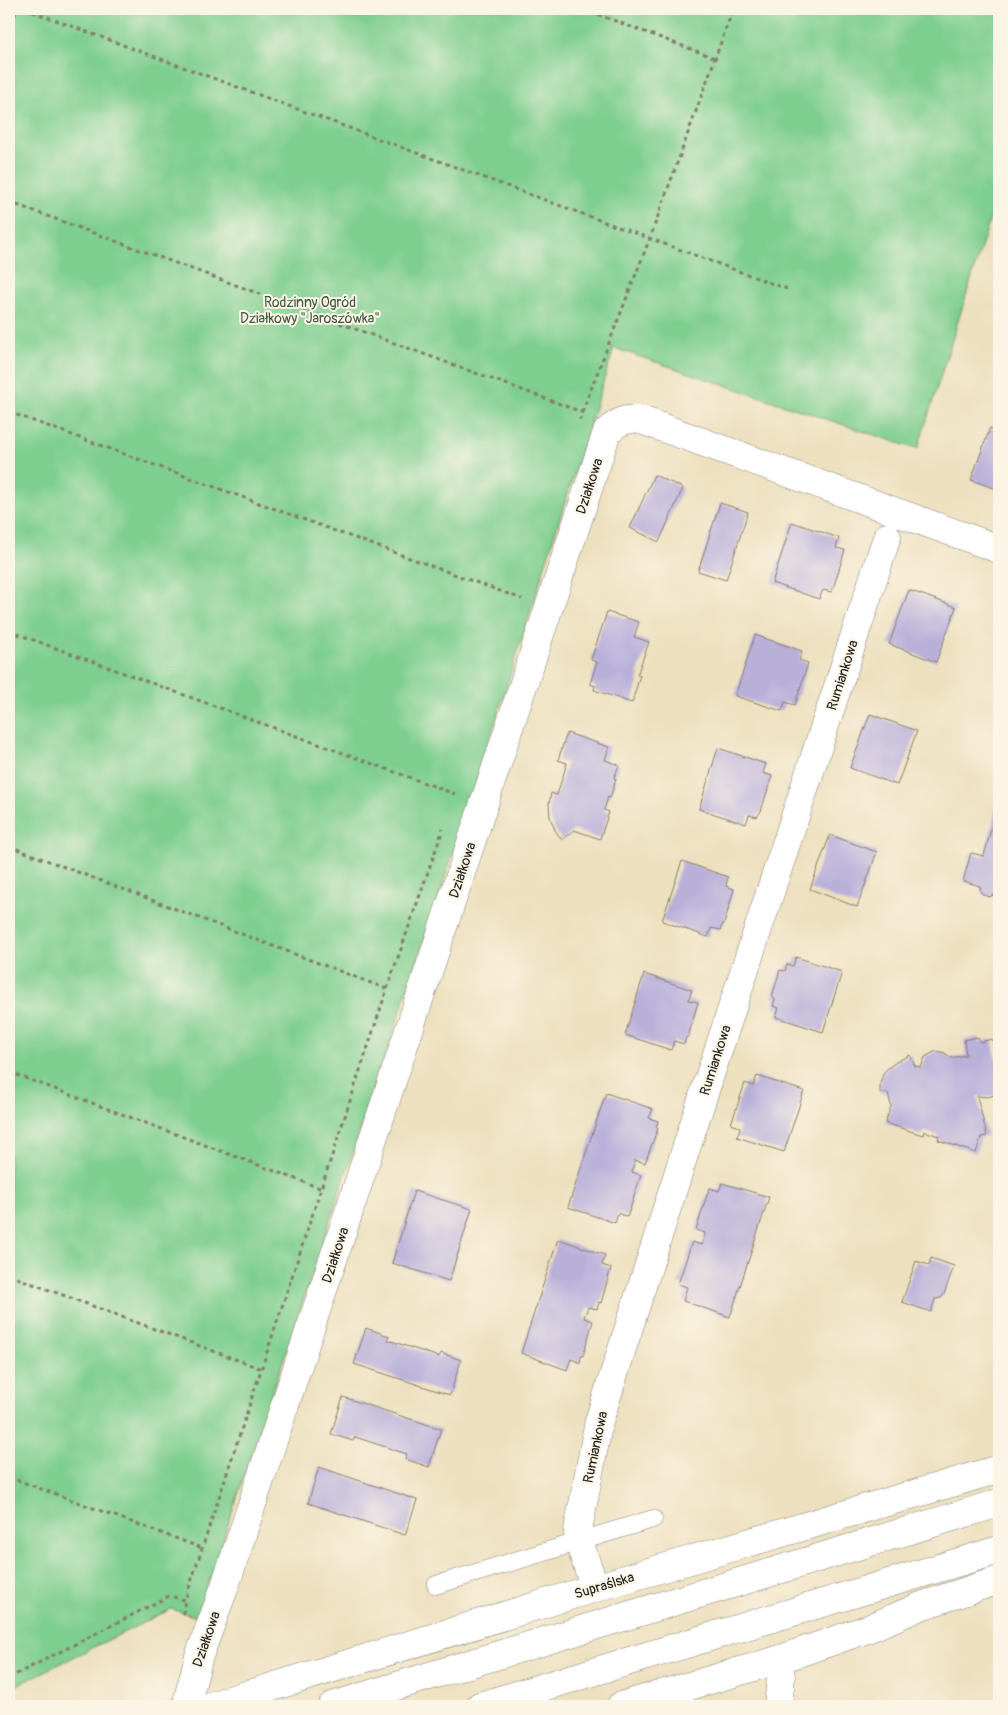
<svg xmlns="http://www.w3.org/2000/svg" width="1008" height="1715" viewBox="0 0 1008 1715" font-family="Pangolin,sans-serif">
<rect width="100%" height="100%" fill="#fcf5e5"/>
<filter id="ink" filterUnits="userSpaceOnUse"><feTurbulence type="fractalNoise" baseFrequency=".02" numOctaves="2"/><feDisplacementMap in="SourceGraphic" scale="10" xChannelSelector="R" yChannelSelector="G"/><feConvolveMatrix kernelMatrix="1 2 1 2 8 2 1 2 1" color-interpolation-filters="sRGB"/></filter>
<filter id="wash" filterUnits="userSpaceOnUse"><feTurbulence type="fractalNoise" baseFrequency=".0096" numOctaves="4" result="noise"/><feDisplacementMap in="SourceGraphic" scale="20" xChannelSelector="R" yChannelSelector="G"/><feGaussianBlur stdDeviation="1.12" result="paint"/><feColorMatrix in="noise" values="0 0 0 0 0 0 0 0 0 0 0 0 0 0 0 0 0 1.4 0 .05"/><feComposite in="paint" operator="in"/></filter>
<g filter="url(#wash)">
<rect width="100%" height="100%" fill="#ede0bf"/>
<path fill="#7dce8f" stroke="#4c7556" d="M9,9H999V191L918,448L904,445L614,348L459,836L197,1617L171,1609L9,1689Z"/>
<g id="blocks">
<g fill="#b9b0da">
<path d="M990,428L999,431V484L997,489L971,480Z"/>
<path d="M654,475L683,488L659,542L630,528Z"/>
<path d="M720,503L748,512L726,580L698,571Z"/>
<path d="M792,522L839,538L836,548L845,550L832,592L823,590L819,599L772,583Z"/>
<path d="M909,590L956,607L936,662L889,644Z"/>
<path d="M607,612L639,622L634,637L649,642L637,675H640L632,703L594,690L595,686L590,684L597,662L591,660Z"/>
<path d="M755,635L802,651L799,660L808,663L795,705L785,702L782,711L735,696Z"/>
<path d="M870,714L917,731L897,785L850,768Z"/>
<path d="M567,733L609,747L605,760L619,765L614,778L616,779L610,798L608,797L604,810L609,812L600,839L574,830L562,840L555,830L550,817L549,804L551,793L557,795L567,763L558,760Z"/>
<path d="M718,748L766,764L763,773L772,776L761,811L757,817L749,815L746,824L699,809Z"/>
<path d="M999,798V891H997L996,894L989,897L981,893L980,886L963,881L971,853L984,856Z"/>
<path d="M830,835L877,852L857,907L810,889Z"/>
<path d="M682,861L728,877L726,886L734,889L724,924H723L720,930L711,928L708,937L662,921Z"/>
<path d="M796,957L842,972L823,1032L776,1017L779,1008L773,1006L775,999L772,997L780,970L785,971L787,964L793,966Z"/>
<path d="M644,974L692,990L688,1000L698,1002L688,1037H686L684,1044L674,1041L671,1050L625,1035Z"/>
<path d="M978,1037L980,1042L992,1039L999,1073V1085H995L998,1090L994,1095L988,1097L977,1096L987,1136L981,1137L976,1153L938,1140L939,1136L924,1131L923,1135L885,1123L891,1106L888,1093H880V1083L884,1072L888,1068L896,1062L910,1055L915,1066L921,1067L925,1057L936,1051L945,1053L951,1058L966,1055L964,1040Z"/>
<path d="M757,1076L804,1091L784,1152L737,1137L740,1127L731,1124L745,1083L753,1086Z"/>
<path d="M606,1093L653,1109L649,1118L658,1121L656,1127L658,1128L645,1163L635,1160L632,1172L641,1175L630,1209L627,1217L618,1213L615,1223L568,1207Z"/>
<path d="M722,1183L769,1197L730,1317L683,1301L687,1287L678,1284L692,1242L702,1245L705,1233L696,1230L707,1195L710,1188L719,1191Z"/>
<path d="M414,1191L472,1209L449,1281L392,1263Z"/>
<path d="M558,1239L605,1255L602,1265L611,1268L601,1303L599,1302L597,1309L588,1307L586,1312L584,1318L593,1321L583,1356H581L580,1363L571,1359L567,1370L521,1353Z"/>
<path d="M931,1258L954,1266L944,1294L941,1298L935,1299L931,1312L902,1302L916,1261L929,1265Z"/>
<path d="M366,1328L389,1336L388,1340L439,1357L441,1353L461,1360L450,1395L354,1364Z"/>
<path d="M343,1397L441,1429L429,1467L405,1459L407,1454L355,1437L353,1441L331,1434Z"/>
<path d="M319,1467L417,1500L405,1535L308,1503Z"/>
</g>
</g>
</g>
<g filter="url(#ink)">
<use href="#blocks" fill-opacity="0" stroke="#847e6e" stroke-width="1"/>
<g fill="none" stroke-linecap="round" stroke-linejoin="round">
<defs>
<path id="service" d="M436,1585L653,1519"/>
<g id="minor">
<path d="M595,1588L579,1542L578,1530L599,1421L691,1133L887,537"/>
<path d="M186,1706L199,1656L225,1586L607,432C620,420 627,417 644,421L999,549"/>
<path d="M210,1706L595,1588L999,1469"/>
<path d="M621,1706L778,1660L870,1628L921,1606L999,1580"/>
<path d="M778,1706L781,1677L778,1660"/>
</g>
<g id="secondary">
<path d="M332,1706L380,1691L999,1503"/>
<path d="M480,1706L999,1550"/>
</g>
</defs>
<use href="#service" stroke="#847e6e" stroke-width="19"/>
<use href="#minor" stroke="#847e6e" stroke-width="29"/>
<use href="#secondary" stroke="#847e6e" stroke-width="29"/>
<g stroke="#847e6e" stroke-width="3" stroke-dasharray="4 4" stroke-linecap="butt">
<path d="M25,9L787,289"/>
<path d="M583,9L715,58"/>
<path d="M9,31L17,9"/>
<path d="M9,202L582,412L580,420"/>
<path d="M9,412L522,599"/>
<path d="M582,412L650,238L733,9"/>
<path d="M9,631L455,794"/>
<path d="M9,846L387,989"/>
<path d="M9,1072L320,1188"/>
<path d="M9,1275L262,1369"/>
<path d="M9,1477L202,1548"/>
<path d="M183,1614L185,1600"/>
<path d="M9,1678L169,1596L185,1600L387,989L443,829"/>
</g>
<use href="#service" stroke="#fff" stroke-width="18"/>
<use href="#minor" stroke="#fff" stroke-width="28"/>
<use href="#secondary" stroke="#fff" stroke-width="28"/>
</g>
</g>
<g text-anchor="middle" stroke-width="4" stroke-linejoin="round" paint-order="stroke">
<g font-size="14" fill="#3e5a44" stroke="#fcf5e5">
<text x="310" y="307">Rodzinny Ogród<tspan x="310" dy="16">Działkowy "Jaroszówka"</tspan></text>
</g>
<g font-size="14" fill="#1c1c1c" stroke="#fcf5e5">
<text transform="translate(589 486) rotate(-72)" y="5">Działkowa</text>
<text transform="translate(842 675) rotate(-72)" y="5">Rumiankowa</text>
<text transform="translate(462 870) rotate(-72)" y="5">Działkowa</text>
<text transform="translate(715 1060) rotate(-72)" y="5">Rumiankowa</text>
<text transform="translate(335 1255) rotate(-72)" y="5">Działkowa</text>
<text transform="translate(595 1447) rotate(-78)" y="5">Rumiankowa</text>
<text transform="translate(604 1585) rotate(-17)" y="5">Supraślska</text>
<text transform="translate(206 1639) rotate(-71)" y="5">Działkowa</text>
</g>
</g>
<rect width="1008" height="1715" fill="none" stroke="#fcf5e5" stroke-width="30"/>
</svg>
